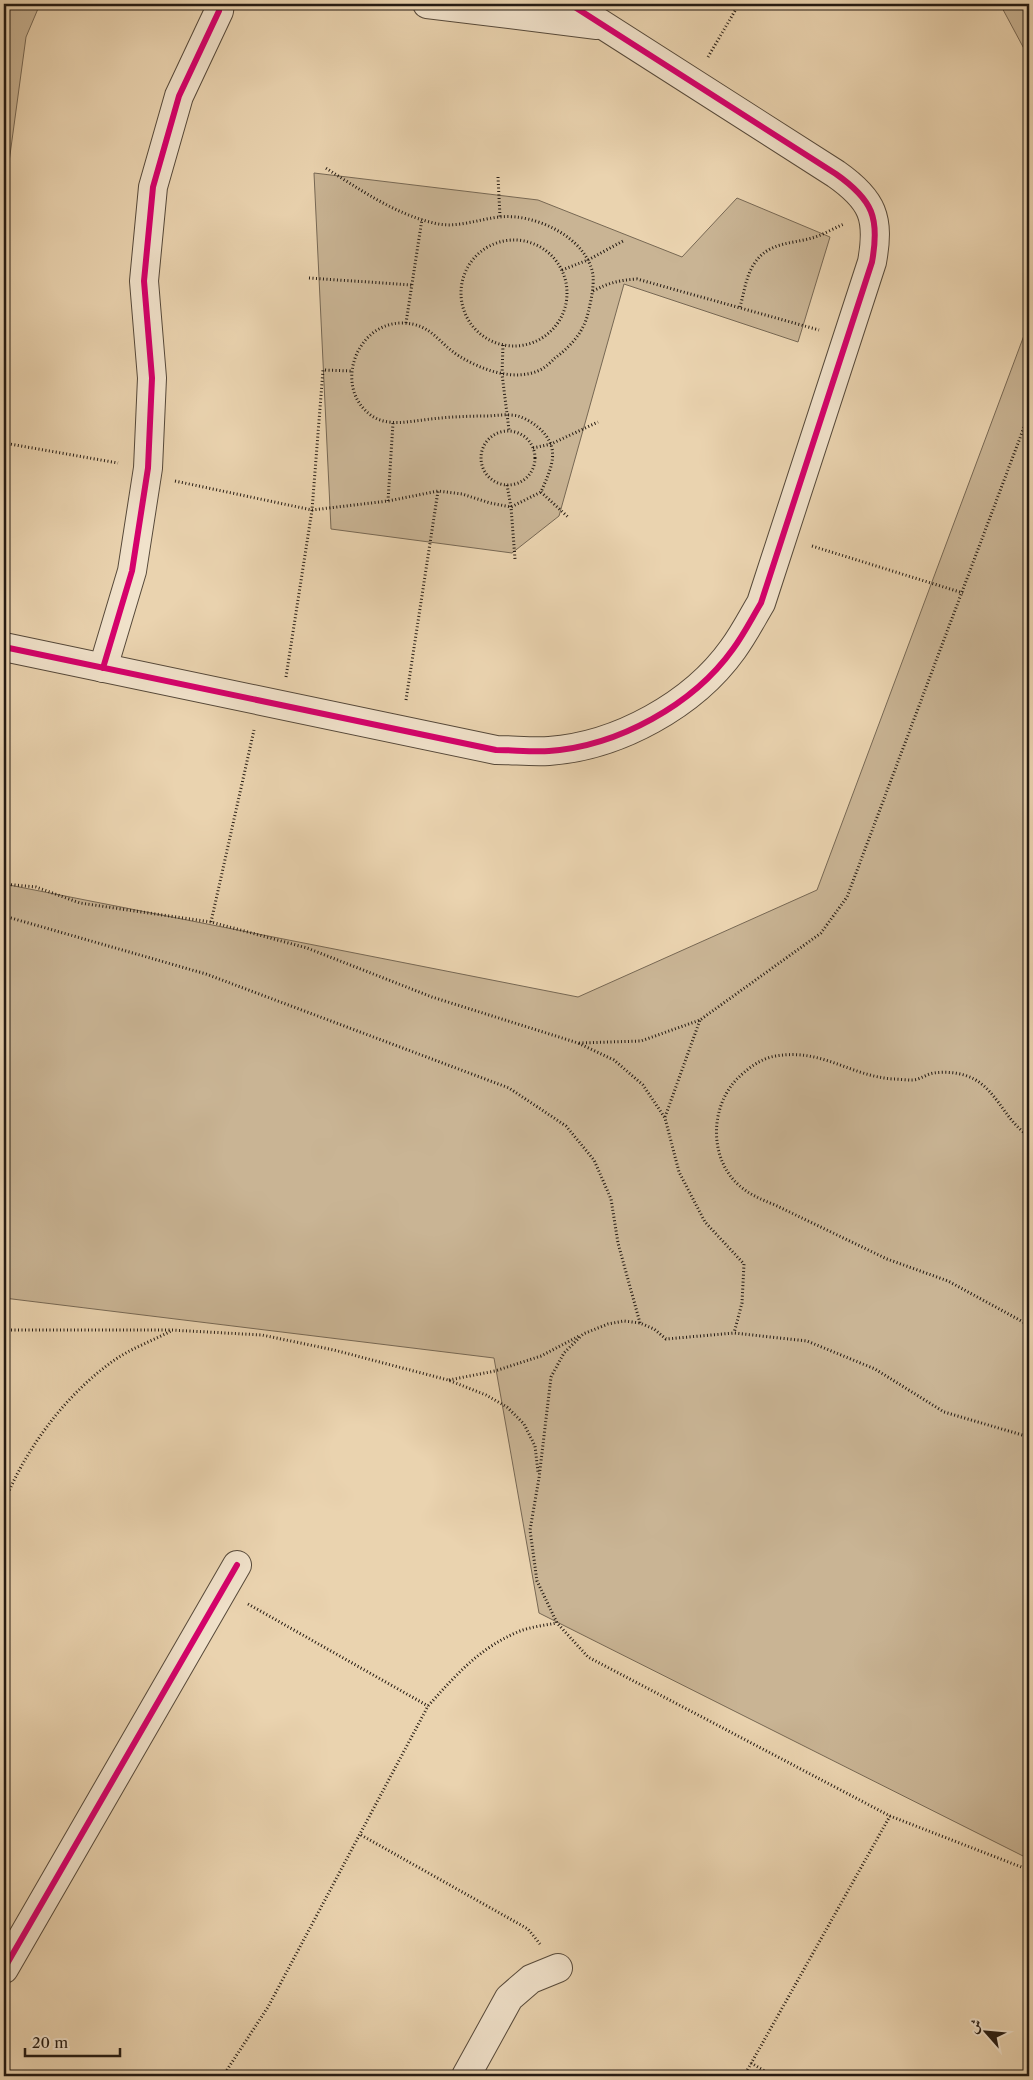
<svg xmlns="http://www.w3.org/2000/svg" width="1033" height="2080" viewBox="0 0 1033 2080" font-family="'Libre Caslon Text',Amiri,serif">
<rect width="100%" height="100%" fill="#ead3af"/>
<filter id="stains"><feTurbulence type="fractalNoise" baseFrequency=".004" numOctaves="4"/><feColorMatrix values="0 0 0 0 .2 0 0 0 0 .09 0 0 0 0 .02 0 0 0 .5 -.17"/></filter>
<radialGradient id="worn" r=".72"><stop offset=".6" stop-color="#630" stop-opacity="0"/><stop offset="1" stop-color="#630" stop-opacity=".3"/></radialGradient>
<g fill="#c9b494" stroke="#776854">
<path d="M4,4H40L26,37L4,199Z"/>
<path d="M1000,4H1029V58Z"/>
<path d="M314,173L538,200L682,257L737,198L830,237L798,342L624,284L559,516L512,553L331,529Z"/>
<path d="M1029,322V1859L539,1613L494,1358L4,1298V884L578,997L817,890Z"/>
</g>
<g fill="none" stroke-linecap="round" stroke-linejoin="round">
<defs>
<g id="minor">
<path d="M427,4L597,25"/>
<path d="M4,647L496,750C513,750 532,752 549,751C618,746 693,705 733,649C744,634 752,618 761,603L872,262C880,218 873,200 836,174L570,4"/>
<path d="M103,668L132,571L148,468L152,378L144,281L153,187L179,96L219,11L220,4"/>
<path d="M4,1969L237,1565"/>
<path d="M466,2076L509,1998L531,1979L558,1968"/>
</g>
</defs>
<use href="#minor" stroke="#56493a" stroke-width="30"/>
<g stroke="#251b13" stroke-width="3" stroke-dasharray="1 2.5" stroke-linecap="butt">
<path d="M708,57L739,4"/>
<path d="M498,177L500,217"/>
<circle cx="514" cy="293" r="53"/>
<path d="M562,270L588,260L623,241"/>
<path d="M309,278L412,285"/>
<path d="M593,291C608,283 620,280 637,279L819,330"/>
<path d="M740,307C744,293 746,276 754,264C768,242 791,244 812,238C823,235 834,228 844,224"/>
<path d="M406,323L422,219"/>
<path d="M503,345L502,374L509,430"/>
<circle cx="508" cy="458" r="27"/>
<path d="M4,443L118,463"/>
<path d="M533,448L551,444L598,422"/>
<path d="M175,481L312,510L388,501L438,491L462,494L490,503L511,507L541,492C551,468 562,449 539,428C533,423 525,418 518,416C509,414 499,415 489,416C467,416 445,417 423,420C406,422 387,426 372,416C332,388 356,322 403,323C432,324 438,343 459,356C482,370 514,382 540,370C546,367 551,362 555,358C570,347 584,332 588,313C591,301 594,287 593,275C587,237 534,213 500,217C478,219 456,229 434,223C394,214 358,188 324,167"/>
<path d="M507,485L511,507L515,559"/>
<path d="M541,492L568,517"/>
<path d="M388,501L393,423"/>
<path d="M812,546L963,593"/>
<path d="M286,677L312,510L323,370L351,371"/>
<path d="M406,700L438,491"/>
<path d="M4,884L36,887L80,903L211,922L307,948L432,997L578,1043L614,1060L643,1085L665,1118L679,1172L705,1222L744,1264L742,1303L734,1333"/>
<path d="M4,916L206,974L509,1088L566,1126L594,1160L611,1199L618,1243L640,1323"/>
<path d="M211,922L254,730"/>
<path d="M579,1043L641,1041L700,1020L821,933L847,897L1029,414"/>
<path d="M665,1117L700,1020"/>
<path d="M1029,1136C1006,1122 998,1092 974,1079C963,1073 947,1071 934,1073C926,1074 920,1080 912,1080C906,1080 899,1079 893,1079C850,1076 822,1048 776,1056C761,1058 747,1069 737,1079C709,1108 709,1161 741,1187C752,1196 763,1200 775,1205L887,1259L948,1281L1025,1323L1029,1328"/>
<path d="M4,1330H171L262,1335L334,1350L448,1380L486,1395L507,1407L524,1424L535,1446L538,1472"/>
<path d="M449,1380L495,1371L541,1356L579,1336"/>
<path d="M1029,1437L944,1412L875,1369L807,1341L734,1333L666,1339L654,1329L640,1323L624,1321L608,1324L583,1334L564,1353L551,1377L539,1478L530,1530L537,1581L557,1623L588,1657L890,1816L1029,1870"/>
<path d="M4,1448L7,1492"/>
<path d="M4,1503C26,1447 69,1390 119,1357C135,1347 154,1340 171,1331"/>
<path d="M248,1604L428,1706"/>
<path d="M361,1835L528,1929L540,1944"/>
<path d="M751,2063L773,2076"/>
<path d="M223,2076L268,2007L428,1706C457,1674 479,1648 520,1631C531,1627 545,1625 557,1623"/>
<path d="M744,2076L890,1816"/>
</g>
<use href="#minor" stroke="#f1e2cb" stroke-width="28"/>
<defs>
<g id="cycleway">
<path d="M4,647L496,750C513,750 532,752 549,751C618,746 693,705 733,649C744,634 752,618 761,603L872,262C880,218 873,200 836,174L570,4"/>
<path d="M103,668L132,571L148,468L152,378L144,281L153,187L179,96L219,11L220,4"/>
<path d="M4,1969L237,1565"/>
</g>
</defs>
<use href="#cycleway" stroke="#f1e2cb" stroke-width="9"/>
<use href="#cycleway" stroke="#d6006c" stroke-width="6"/>
</g>
<rect width="1033" height="2080" fill="none" stroke="#ead3af" stroke-width="20"/>
<rect x="5" y="5" width="1023" height="2070" fill="none" stroke="#251b13" stroke-width="2.5"/>
<rect x="10" y="10" width="1013" height="2060" fill="none" stroke="#251b13"/>
<g transform="translate(986 2032) rotate(297)" stroke="#f1e2cb" stroke-width="4" paint-order="stroke">
<path d="M0-4L9 19L0 12L-9 19Z" fill="#251b13"/>
<text y="-8" font-size="14" font-weight="bold" text-anchor="middle" fill="#251b13">ش</text>
</g>
<path d="M25 2048v8h95v-8" fill="none" stroke="#251b13" stroke-width="2.5"/>
<text x="32" y="2048" font-size="15" fill="#251b13" stroke="#f1e2cb" stroke-width="4" paint-order="stroke">20 m</text>
<rect width="100%" height="100%" filter="url(#stains)"/>
<rect width="100%" height="100%" fill="url(#worn)"/>
</svg>
